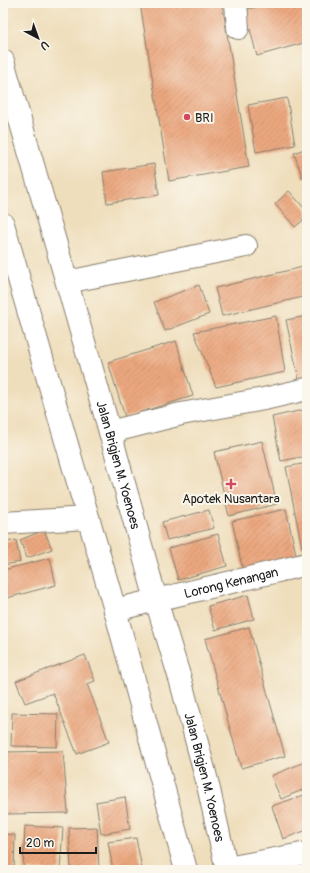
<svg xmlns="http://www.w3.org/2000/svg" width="310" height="873" viewBox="0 0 310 873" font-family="Pangolin,sans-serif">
<defs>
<pattern id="building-hatch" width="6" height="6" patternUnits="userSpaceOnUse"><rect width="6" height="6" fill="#eba77f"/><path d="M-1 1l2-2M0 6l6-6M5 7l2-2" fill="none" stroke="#c98f6d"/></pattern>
</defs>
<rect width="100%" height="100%" fill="#fbf7ec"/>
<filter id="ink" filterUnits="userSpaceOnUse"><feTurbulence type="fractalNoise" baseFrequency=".025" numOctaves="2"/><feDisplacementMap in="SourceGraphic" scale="8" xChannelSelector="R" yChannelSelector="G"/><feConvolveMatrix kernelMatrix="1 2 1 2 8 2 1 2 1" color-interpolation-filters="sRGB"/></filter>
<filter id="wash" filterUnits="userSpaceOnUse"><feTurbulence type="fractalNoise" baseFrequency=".012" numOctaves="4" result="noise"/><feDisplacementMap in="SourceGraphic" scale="16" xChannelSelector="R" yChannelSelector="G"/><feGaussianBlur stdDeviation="0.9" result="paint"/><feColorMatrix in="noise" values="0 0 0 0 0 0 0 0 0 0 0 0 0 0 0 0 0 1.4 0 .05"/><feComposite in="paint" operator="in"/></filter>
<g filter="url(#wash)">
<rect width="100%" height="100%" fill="#efdebc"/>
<g id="blocks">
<g fill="url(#building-hatch)">
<path d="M140,3H222L249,167L169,181Z"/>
<path d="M272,3H307V42L257,56L245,10Z"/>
<path d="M287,98L295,145L256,152L248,105Z"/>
<path d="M307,148V176L303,179L294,153Z"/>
<path d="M154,164L159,195L107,203L103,172Z"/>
<path d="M289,191L307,211V217L295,227L275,204Z"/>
<path d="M307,266V296L222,316L215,288Z"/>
<path d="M199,285L209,314L165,331L154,302Z"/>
<path d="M276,316L285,372L216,387L194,332Z"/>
<path d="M307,316V379L299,380L286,320Z"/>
<path d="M176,341L193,396L125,417L108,362Z"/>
<path d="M307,409V456L281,461L272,417Z"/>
<path d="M262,441L277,504L229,516L214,452Z"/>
<path d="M307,463V547L302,548L286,467Z"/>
<path d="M286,509L297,559L243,571L232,521Z"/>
<path d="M209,510L214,528L167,540L162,522Z"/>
<path d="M44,530L52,549L27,558L20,540Z"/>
<path d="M218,534L227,566L178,580L169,548Z"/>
<path d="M16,540L20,562L3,565V543Z"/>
<path d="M50,558L56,585L3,599V570Z"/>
<path d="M248,595L254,619L215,630L208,606Z"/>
<path d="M249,627L285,756L241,768L205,639Z"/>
<path d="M85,655L95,681L87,684L109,742L77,754L53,693L25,703L16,681Z"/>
<path d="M12,713L58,714L57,747L11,746Z"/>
<path d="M63,751L68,813L4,814L3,752Z"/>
<path d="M307,761V788L281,799L271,776Z"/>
<path d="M307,794V830L283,839L272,806Z"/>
<path d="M125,797L130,829L101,834L96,802Z"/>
<path d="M25,826L63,828L60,870H23Z"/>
<path d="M97,827L99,870H71L69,828Z"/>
<path d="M3,834L15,835L14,870H3Z"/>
<path d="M136,838L142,869L113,870L108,842Z"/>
</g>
</g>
</g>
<g filter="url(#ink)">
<use href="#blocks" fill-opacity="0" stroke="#867d6c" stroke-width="1"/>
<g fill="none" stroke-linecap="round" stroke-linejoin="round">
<defs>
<g id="minor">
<path d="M236,3L238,28"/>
<path d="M67,282L246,246"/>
<path d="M110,432L181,414L264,399L307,389"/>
<path d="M3,523L88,518"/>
<path id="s1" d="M156,600L307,564"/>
<path d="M227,868L307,853"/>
</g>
<g id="major">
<path id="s2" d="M3,61L110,432L156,600L181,682L207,781L227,870"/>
<path d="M3,224L115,610L186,870"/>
<path d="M115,610L156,600"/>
</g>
</defs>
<use href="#minor" stroke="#867d6c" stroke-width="24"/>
<use href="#major" stroke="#867d6c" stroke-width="24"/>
<use href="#minor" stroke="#fff" stroke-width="22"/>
<use href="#major" stroke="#fff" stroke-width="22"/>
</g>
</g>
<g fill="#d1495b" stroke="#fbf7ec" stroke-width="1.5">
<circle cx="187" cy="117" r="4"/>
<path d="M229 478h4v4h4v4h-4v4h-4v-4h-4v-4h4z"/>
</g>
<g text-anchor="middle" stroke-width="4" stroke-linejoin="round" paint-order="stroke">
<g font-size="13" fill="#1c1c1c" stroke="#fbf7ec" text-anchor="start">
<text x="195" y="122">BRI</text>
<text x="231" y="503" text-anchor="middle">Apotek Nusantara</text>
</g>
<g font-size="13" fill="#1c1c1c" stroke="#fbf7ec">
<text dy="5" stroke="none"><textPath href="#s2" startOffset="420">Jalan Brigjen M. Yoenoes</textPath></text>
<text dy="5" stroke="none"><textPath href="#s1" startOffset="77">Lorong Kenangan</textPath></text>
<text dy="5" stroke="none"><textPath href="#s2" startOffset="744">Jalan Brigjen M. Yoenoes</textPath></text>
</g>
</g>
<rect width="310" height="873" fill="none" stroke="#fbf7ec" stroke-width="16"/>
<g transform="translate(38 38) rotate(139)" stroke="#fbf7ec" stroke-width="3" paint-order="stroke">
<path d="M0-3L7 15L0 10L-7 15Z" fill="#1c1c1c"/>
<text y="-6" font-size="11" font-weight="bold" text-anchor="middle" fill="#1c1c1c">U</text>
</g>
<path d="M20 847v6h76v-6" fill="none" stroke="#1c1c1c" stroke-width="2"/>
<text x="26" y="847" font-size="12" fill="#1c1c1c" stroke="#fbf7ec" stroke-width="3" paint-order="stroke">20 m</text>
</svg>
